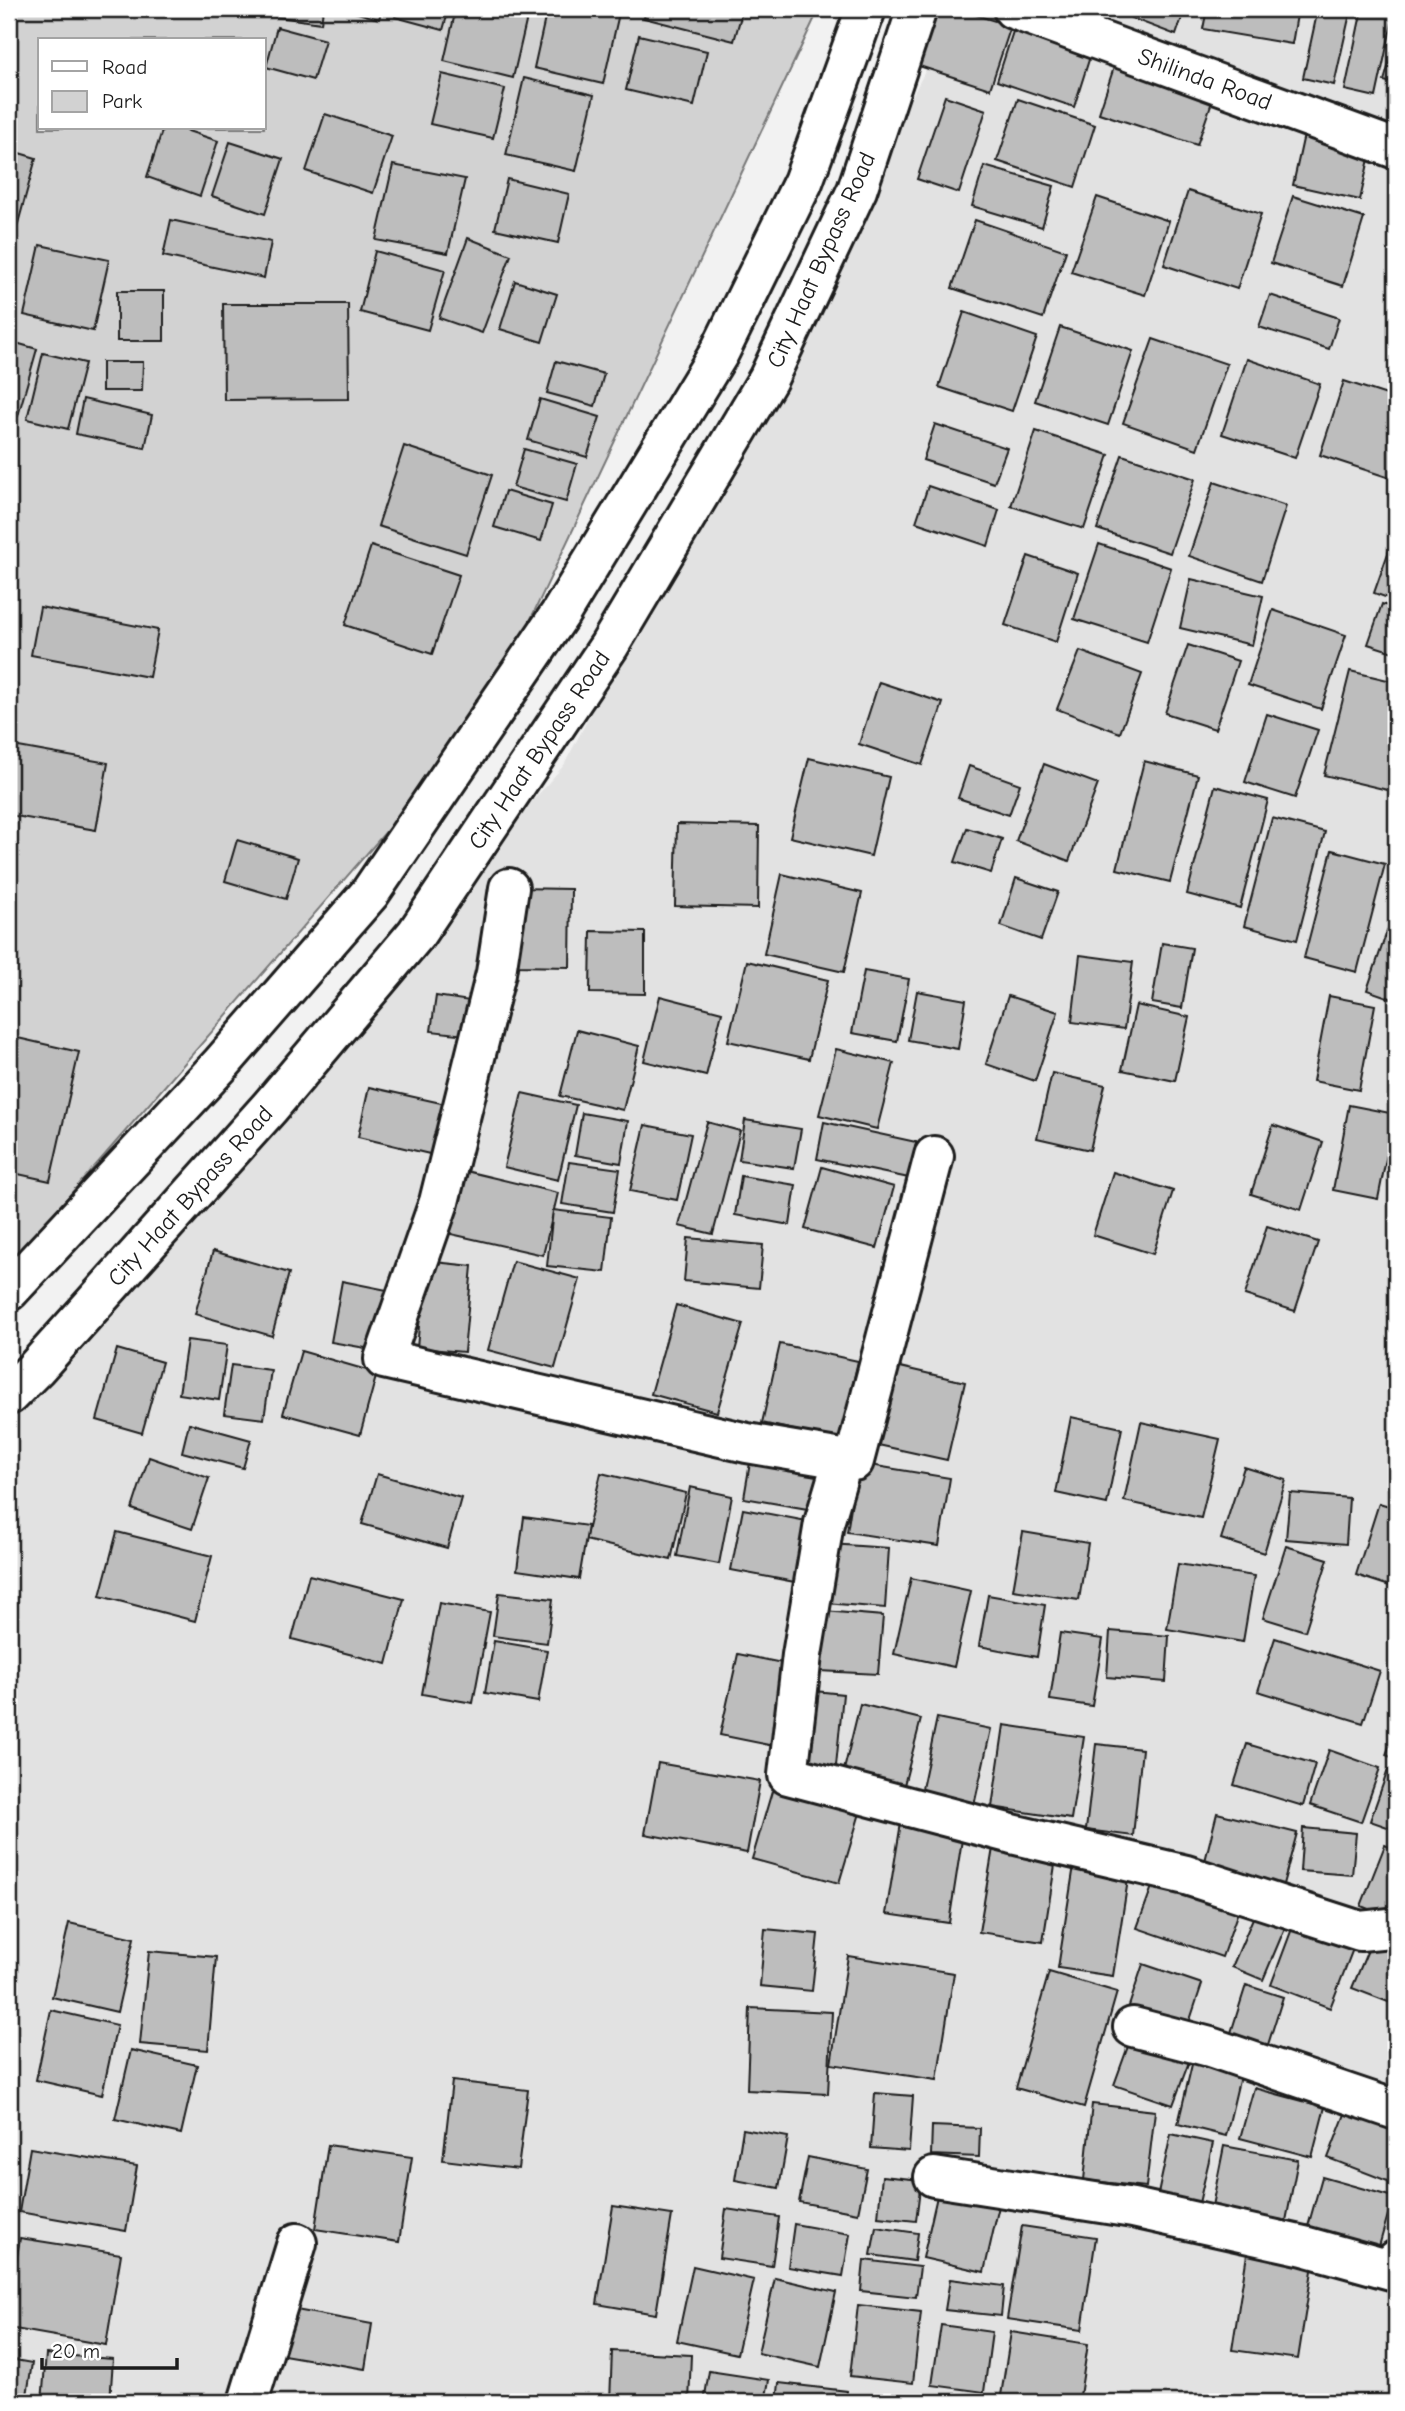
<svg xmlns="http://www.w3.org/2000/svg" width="1405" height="2411" viewBox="0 0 1405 2411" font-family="'Comic Neue',sans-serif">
<rect width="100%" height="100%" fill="#f2f2f2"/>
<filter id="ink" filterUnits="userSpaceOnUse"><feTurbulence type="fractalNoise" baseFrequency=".0143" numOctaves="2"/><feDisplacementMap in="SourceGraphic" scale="14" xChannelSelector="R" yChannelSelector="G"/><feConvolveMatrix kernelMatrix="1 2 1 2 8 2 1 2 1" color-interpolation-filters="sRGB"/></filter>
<g filter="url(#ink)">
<path fill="#e2e2e2" d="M949,9H1396V2402H9V1402L564,765L932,58Z"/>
<path fill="#d2d2d2" stroke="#777" stroke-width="2" fill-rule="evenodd" d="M9,9H819L483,720L9,1265ZM40,40H264V128H40Z"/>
<g fill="#bdbdbd" stroke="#1c1c1c" stroke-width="2">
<path d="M265,9H323L321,23L264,15Z"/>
<path d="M343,9H382L379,19Z"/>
<path d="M397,9H449L443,30L395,17Z"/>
<path d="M456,9H529L513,78L444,61Z"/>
<path d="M547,9H620L603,84L534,68Z"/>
<path d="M646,9H743L734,41L644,18Z"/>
<path d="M931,9H957L1011,26L990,89L913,64Z"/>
<path d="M1135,9H1185L1176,35L1131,18Z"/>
<path d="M1207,9H1298L1292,44L1203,29Z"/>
<path d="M1318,9H1351L1334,85L1303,78Z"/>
<path d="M1362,9H1395L1376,97L1345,90Z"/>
<path d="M1017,19L1094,44L1074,107L997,81Z"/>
<path d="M277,27L325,40L313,80L266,67Z"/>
<path d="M639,35L707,51L694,106L626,90Z"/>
<path d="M1396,40V84L1384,81Z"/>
<path d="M9,49L16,52L9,68Z"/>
<path d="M1117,58L1216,90L1197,145L1099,113Z"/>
<path d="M442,74L505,89L493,138L430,124Z"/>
<path d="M524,78L594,95L576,171L506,155Z"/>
<path d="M945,96L986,110L959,193L917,179Z"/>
<path d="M1018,99L1095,125L1075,187L997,161Z"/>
<path d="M325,114L392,136L373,193L306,171Z"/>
<path d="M163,128H179L218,141L200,196L147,177Z"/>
<path d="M1305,130L1372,145L1360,200L1293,185Z"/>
<path d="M230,142L283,159L265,214L212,196Z"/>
<path d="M9,150L36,158L17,227L9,225Z"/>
<path d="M393,165L465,179L448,253L376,240Z"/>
<path d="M984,166L1054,186L1042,227L972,206Z"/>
<path d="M507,179L569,194L558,243L495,229Z"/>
<path d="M1188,191L1261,214L1237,289L1164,265Z"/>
<path d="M1293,196L1364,218L1343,286L1271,263Z"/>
<path d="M1097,197L1169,221L1145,295L1071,272Z"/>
<path d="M171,220L271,242L264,278L163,256Z"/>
<path d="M975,220L1066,251L1043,318L952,288Z"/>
<path d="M468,238L511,255L482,333L439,318Z"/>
<path d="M40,245L109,260L93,331L24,315Z"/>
<path d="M375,251L445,270L428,330L360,312Z"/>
<path d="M515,281L557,294L542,342L500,329Z"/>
<rect x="117" y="291" width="47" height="50"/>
<path d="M1270,295L1339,318L1329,349L1259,327Z"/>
<path d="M223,304H348L349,399L224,400Z"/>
<path d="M964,312L1037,337L1012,411L939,387Z"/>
<path d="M1060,327L1133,351L1108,425L1035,401Z"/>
<path d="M1153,339L1227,364L1197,449L1123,423Z"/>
<path d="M9,341L37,349L18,416L9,413Z"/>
<path d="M43,353L85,363L68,429L27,419Z"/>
<path d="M1247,359L1320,384L1295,458L1222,434Z"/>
<path d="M556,361L604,374L595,406L547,393Z"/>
<path d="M102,362H143L142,391H102Z"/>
<path d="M1344,381L1396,398V468L1393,479L1320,455Z"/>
<path d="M83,399L152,415L145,448L76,434Z"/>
<path d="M540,399L600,417L587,457L528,440Z"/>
<path d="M935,424L1007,448L994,483L923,460Z"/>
<path d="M1036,431L1109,455L1084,529L1011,506Z"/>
<path d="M404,446L492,475L466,554L378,526Z"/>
<path d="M524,449L577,464L566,502L513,487Z"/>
<path d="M1122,455L1195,479L1170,553L1097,529Z"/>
<path d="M1214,482L1286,506L1262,581L1189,556Z"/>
<path d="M928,486L999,510L988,546L916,522Z"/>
<path d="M505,491L552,505L541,541L494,527Z"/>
<path d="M1393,539L1396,540V601L1374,593Z"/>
<path d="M1099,544L1171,568L1147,642L1074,619Z"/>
<path d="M371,546L459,575L432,654L345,625Z"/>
<path d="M1028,556L1078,573L1056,642L1005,625Z"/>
<path d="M1191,579L1263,596L1252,645L1180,628Z"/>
<path d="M1382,604L1396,609V653L1368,644Z"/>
<path d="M40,607L158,630L149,677L31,655Z"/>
<path d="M1273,610L1346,635L1321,709L1248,685Z"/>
<path d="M1188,645L1238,661L1215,729L1165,713Z"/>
<path d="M1080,651L1142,674L1120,733L1057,709Z"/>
<path d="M1350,671L1396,682V792L1324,775Z"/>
<path d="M879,682L943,703L922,765L859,744Z"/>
<path d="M1267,714L1318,730L1295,798L1245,782Z"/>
<path d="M13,746L108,763L96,830L9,815V766Z"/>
<path d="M809,758L889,777L871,856L790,837Z"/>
<path d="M1144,761L1198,775L1170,882L1117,869Z"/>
<path d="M1044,764L1098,784L1069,861L1016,841Z"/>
<path d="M969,766L1020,784L1009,815L958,798Z"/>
<path d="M1215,786L1268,800L1240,908L1187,894Z"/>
<path d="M1272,818L1325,832L1297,940L1244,926Z"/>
<path d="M677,824L759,826L758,908L675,906Z"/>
<path d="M967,828L1002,839L991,873L955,862Z"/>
<path d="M237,840L298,858L286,899L225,881Z"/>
<path d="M1332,850L1385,864L1357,972L1304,958Z"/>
<path d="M782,874L862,893L844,972L764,954Z"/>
<path d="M1016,878L1058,892L1041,940L1001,926Z"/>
<path d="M515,888L571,889L570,967L514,966Z"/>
<path d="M1396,905V1000L1367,990Z"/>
<path d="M591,931L645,932V994L590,993Z"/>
<path d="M1162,943L1192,948L1182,1008L1152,1003Z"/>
<path d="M1080,955L1133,962L1124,1029L1072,1022Z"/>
<path d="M747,961L828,980L809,1059L728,1041Z"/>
<path d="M864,971L909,979L897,1041L852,1033Z"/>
<path d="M917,991L966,1000L958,1049L908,1040Z"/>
<path d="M436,996L470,1001L465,1035L431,1031Z"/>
<path d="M660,996L722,1012L706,1076L644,1061Z"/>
<path d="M1008,996L1058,1012L1035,1081L986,1064Z"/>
<path d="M1329,996L1375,1005L1359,1090L1313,1081Z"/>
<path d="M1136,1005L1189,1017L1175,1081L1122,1070Z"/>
<path d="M577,1030L639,1046L623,1110L560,1096Z"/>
<path d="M9,1036L79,1052L50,1181L9,1172Z"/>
<path d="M836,1049L894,1063L877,1129L819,1115Z"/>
<path d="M1052,1073L1105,1085L1090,1150L1037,1138Z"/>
<path d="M369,1087L450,1105L438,1156L358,1137Z"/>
<path d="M522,1093L576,1105L558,1180L504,1167Z"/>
<path d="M1349,1105L1395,1114L1378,1199L1333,1190Z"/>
<path d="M582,1113L628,1121L621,1163L575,1155Z"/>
<path d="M745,1120L801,1129L794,1168L739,1160Z"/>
<path d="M707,1122L740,1131L713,1234L679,1226Z"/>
<path d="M824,1122L916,1142L909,1178L817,1159Z"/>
<path d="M645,1125L691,1134L677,1200L630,1191Z"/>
<path d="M1273,1125L1323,1142L1301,1210L1251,1194Z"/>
<path d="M569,1162L620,1169L613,1212L562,1204Z"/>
<path d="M822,1167L894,1187L877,1248L805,1229Z"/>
<path d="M453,1168L558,1193L543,1255L438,1231Z"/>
<path d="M1113,1172L1173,1191L1153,1254L1093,1235Z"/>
<path d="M741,1176L796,1185L790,1225L735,1215Z"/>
<path d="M553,1210L611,1217L605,1272L547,1266Z"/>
<path d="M1267,1226L1318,1242L1295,1311L1245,1295Z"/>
<path d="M688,1238L763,1245L759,1288L684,1281Z"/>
<path d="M213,1251L289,1273L272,1336L195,1314Z"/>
<path d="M425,1261L472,1266L464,1352L417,1348Z"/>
<path d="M513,1261L580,1279L555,1368L488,1350Z"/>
<path d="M342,1281L387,1290L377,1350L331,1342Z"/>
<path d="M676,1305L743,1324L717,1412L651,1394Z"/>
<path d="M187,1340L227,1345L219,1400L179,1394Z"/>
<path d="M780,1344L858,1361L840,1440L762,1423Z"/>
<path d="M117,1349L162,1362L142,1433L97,1420Z"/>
<path d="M301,1351L377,1373L360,1435L283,1414Z"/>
<path d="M887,1364L965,1382L947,1460L869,1443Z"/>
<path d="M231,1365L271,1370L264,1419L224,1414Z"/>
<path d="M1071,1417L1122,1428L1107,1504L1056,1493Z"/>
<path d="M1141,1422L1220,1439L1201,1518L1124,1501Z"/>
<path d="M189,1423L251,1440L243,1468L182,1452Z"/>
<path d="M752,1451L834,1465L825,1512L744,1498Z"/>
<path d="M149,1457L209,1478L192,1529L132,1509Z"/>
<path d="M858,1463L950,1478L939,1546L847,1532Z"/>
<path d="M1244,1467L1286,1480L1264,1553L1221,1539Z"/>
<path d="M601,1473L686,1493L671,1560L585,1540Z"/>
<path d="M377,1474L461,1498L447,1548L362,1524Z"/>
<path d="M690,1487L732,1496L719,1564L677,1556Z"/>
<path d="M1290,1493L1349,1498L1346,1544L1286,1539Z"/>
<path d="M1379,1503L1396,1508V1588L1356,1575Z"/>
<path d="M743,1509L812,1522L800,1583L731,1570Z"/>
<path d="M524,1517L588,1526L579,1579L517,1570Z"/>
<path d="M117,1532L212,1556L195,1621L100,1596Z"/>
<path d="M1023,1532L1088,1543L1079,1600L1013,1590Z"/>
<path d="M830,1544L889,1548L885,1608L826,1603Z"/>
<path d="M1286,1546L1328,1559L1305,1631L1263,1618Z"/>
<path d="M1178,1564L1254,1576L1243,1642L1167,1629Z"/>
<path d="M309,1575L404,1599L387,1664L292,1639Z"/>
<path d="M911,1578L971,1591L954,1667L894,1654Z"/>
<path d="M499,1593L553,1599L547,1643L493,1636Z"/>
<path d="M988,1595L1045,1605L1037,1657L979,1646Z"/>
<path d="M439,1603L490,1612L473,1703L422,1694Z"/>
<path d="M824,1611L883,1616L878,1674L820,1671Z"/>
<path d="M1110,1631L1169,1636L1166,1682L1107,1677Z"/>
<path d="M1060,1633L1103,1639L1092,1706L1050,1700Z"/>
<path d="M1275,1638L1380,1671L1363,1723L1258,1691Z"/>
<path d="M494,1641L547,1650L538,1702L485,1693Z"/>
<path d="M738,1654L792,1665L774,1746L720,1735Z"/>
<path d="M805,1690L843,1694L836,1766L798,1762Z"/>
<path d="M860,1704L921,1719L903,1789L843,1774Z"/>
<path d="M937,1718L991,1729L973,1810L920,1798Z"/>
<path d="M1004,1725L1084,1737L1071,1819L992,1807Z"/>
<path d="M1396,1728V1759L1386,1755Z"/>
<path d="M1096,1744L1142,1749L1133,1836L1086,1830Z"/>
<path d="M1247,1744L1315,1764L1303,1806L1234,1785Z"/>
<path d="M1329,1750L1380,1768L1361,1822L1310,1805Z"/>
<path d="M658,1763L760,1781L747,1853L645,1834Z"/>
<path d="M1388,1770L1396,1772V1830L1370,1821Z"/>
<path d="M773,1788L860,1813L839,1883L752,1859Z"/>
<path d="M1217,1813L1297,1833L1282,1888L1203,1869Z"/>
<path d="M901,1823L963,1833L949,1923L886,1914Z"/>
<path d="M1303,1828L1356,1833L1352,1875L1300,1871Z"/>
<path d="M994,1842L1057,1852L1043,1942L979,1932Z"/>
<path d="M1385,1845L1396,1850V1920L1361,1906Z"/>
<path d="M1075,1859L1130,1867L1113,1976L1058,1968Z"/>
<path d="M1157,1873L1241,1903L1222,1957L1137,1928Z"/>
<path d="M1256,1911L1287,1923L1263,1980L1232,1967Z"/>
<path d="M1296,1918L1356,1941L1330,2008L1271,1985Z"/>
<path d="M69,1923L134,1938L117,2012L52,1997Z"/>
<path d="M765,1929L818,1934L812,1991L760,1986Z"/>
<path d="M1373,1938L1396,1948V2005L1352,1988Z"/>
<path d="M149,1951L216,1957L208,2050L140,2044Z"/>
<path d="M848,1956L954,1973L937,2080L831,2064Z"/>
<path d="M1143,1964L1202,1984L1186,2032L1127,2012Z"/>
<path d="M1049,1972L1117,1992L1084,2107L1016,2088Z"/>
<path d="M1246,1985L1283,1997L1266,2051L1229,2039Z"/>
<path d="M750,2008L832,2012L828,2094L747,2090Z"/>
<path d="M51,2010L117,2025L102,2095L36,2080Z"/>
<path d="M1131,2038L1190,2059L1173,2105L1114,2085Z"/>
<path d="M131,2050L197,2065L181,2134L115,2119Z"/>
<path d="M1193,2060L1241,2072L1226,2136L1178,2124Z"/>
<path d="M452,2081L528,2090L518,2169L443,2160Z"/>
<path d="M1254,2088L1325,2107L1312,2157L1240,2138Z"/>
<path d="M875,2093L913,2096L909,2151L871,2148Z"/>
<path d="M1092,2104L1155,2111L1146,2187L1084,2180Z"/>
<path d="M1347,2109L1396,2128V2165L1390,2182L1328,2158Z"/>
<path d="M932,2126L980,2128L979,2157L931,2155Z"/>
<path d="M743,2129L788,2137L779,2188L735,2180Z"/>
<path d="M1171,2134L1213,2143L1199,2203L1158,2194Z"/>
<path d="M328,2145L412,2157L399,2242L315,2229Z"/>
<path d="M1224,2146L1298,2160L1286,2221L1212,2206Z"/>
<path d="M30,2148L137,2166L126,2231L19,2212Z"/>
<path d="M808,2157L867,2169L858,2213L799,2202Z"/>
<path d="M9,2160H13L10,2242H9Z"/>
<path d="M882,2176L921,2180L916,2221L878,2217Z"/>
<path d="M1322,2177L1393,2197L1378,2250L1307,2230Z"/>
<path d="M940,2183L1001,2197L984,2272L923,2258Z"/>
<path d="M613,2206L672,2215L656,2314L597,2304Z"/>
<path d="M726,2209L779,2217L772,2266L719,2258Z"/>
<path d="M794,2224L850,2234L843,2276L788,2267Z"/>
<path d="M1022,2226L1096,2237L1082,2330L1007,2319Z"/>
<path d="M876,2227L918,2233L914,2261L871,2255Z"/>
<path d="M20,2238L121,2254L106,2345L9,2328V2305Z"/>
<path d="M1248,2248L1314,2258L1298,2359L1232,2350Z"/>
<path d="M864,2260L920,2267L916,2297L861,2291Z"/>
<path d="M693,2266L754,2280L737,2354L677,2341Z"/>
<path d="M775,2278L836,2292L820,2367L758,2353Z"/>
<path d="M950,2279L1004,2286L1001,2316L945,2310Z"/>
<path d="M858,2305L921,2312L913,2383L850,2376Z"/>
<path d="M280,2307L372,2324L365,2369L272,2353Z"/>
<path d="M941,2325L992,2332L984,2392L932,2385Z"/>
<path d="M1011,2332L1088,2344L1079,2402H1000Z"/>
<path d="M612,2351L691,2355L689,2402H610Z"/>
<path d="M46,2354L113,2359L110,2402H42Z"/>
<path d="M9,2359L32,2363L26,2402H9Z"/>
<path d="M709,2371L769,2380L765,2402H704Z"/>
<path d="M779,2383L847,2391L846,2402H777Z"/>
<path d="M1367,2395L1396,2402H1365Z"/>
</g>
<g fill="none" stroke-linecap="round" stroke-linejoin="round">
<defs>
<g id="minor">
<path d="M1013,9L1396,149"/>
<path d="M509,888L496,973L439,1202L384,1359L747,1443L854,1461L934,1156"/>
<path d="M843,1459L824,1523L802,1655L788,1775L1012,1834L1186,1875L1360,1931L1390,1928L1396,1931"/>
<path d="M1133,2027L1210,2047L1396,2110"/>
<path d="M934,2177L1133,2208L1304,2246L1391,2270L1396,2260"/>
<path d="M248,2402L297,2243"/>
</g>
<g id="primary">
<path d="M9,1291L221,1064L370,893L560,614L719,353L803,182L866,9"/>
<path d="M9,1395L36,1368L270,1107L416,934L609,646L768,379L857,190L917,9"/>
</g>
</defs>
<use href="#minor" stroke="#1c1c1c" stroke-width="44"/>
<use href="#primary" stroke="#1c1c1c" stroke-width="44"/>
<use href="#minor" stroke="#fff" stroke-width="38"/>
<use href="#primary" stroke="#fff" stroke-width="38"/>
</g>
</g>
<g text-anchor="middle" stroke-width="6" stroke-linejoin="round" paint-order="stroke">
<g font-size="24" fill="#1c1c1c" stroke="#fff">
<text transform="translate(1205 79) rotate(20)" y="8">Shilinda Road</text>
<text transform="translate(821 260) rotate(-66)" y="8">City Haat Bypass Road</text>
<text transform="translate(539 750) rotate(-56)" y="8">City Haat Bypass Road</text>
<text transform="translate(190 1196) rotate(-48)" y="8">City Haat Bypass Road</text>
</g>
</g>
<rect width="1405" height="2411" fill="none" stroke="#fff" stroke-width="35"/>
<rect x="18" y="18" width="1370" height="2376" fill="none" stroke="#1c1c1c" stroke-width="2.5" filter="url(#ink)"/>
<rect x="38" y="38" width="228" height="91" fill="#ffffff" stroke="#a4a4a4" stroke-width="2"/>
<rect x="52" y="61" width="35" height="10" fill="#ffffff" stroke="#a4a4a4" stroke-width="2"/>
<text x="102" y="74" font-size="21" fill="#1c1c1c">Road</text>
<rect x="52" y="91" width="35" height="21" fill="#d2d2d2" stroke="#a4a4a4" stroke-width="2"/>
<text x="102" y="108" font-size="21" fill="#1c1c1c">Park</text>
<path d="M42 2358v10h135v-10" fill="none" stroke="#1c1c1c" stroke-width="3.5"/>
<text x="52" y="2358" font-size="21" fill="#1c1c1c" stroke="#ffffff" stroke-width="5" paint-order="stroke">20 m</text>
</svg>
